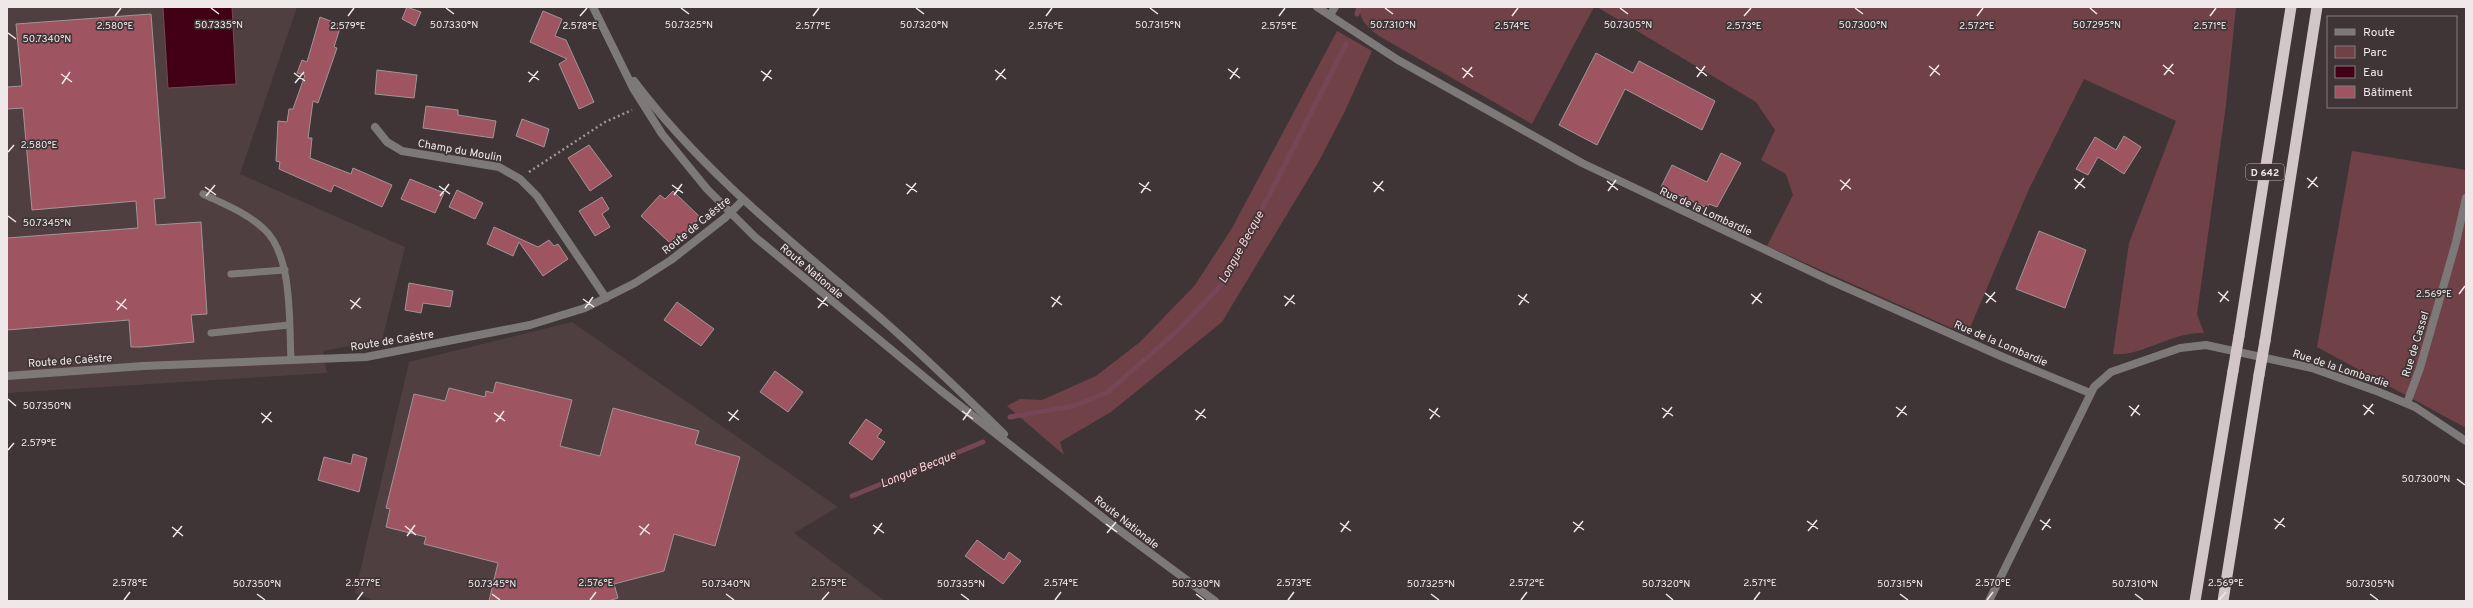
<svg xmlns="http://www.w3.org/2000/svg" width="2473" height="608" viewBox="0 0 2473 608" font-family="Overpass,sans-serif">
<rect width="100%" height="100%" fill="#3f3436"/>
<g fill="#503f41">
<path d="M7,7H297L240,174L405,247L382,340L323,351L327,373L7,393Z"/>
<path d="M572,322L838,507L794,533L885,601H375L355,593L409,362Z"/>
</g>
<g fill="#714148">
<path d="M1359,7H1594L1532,124L1379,36C1368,28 1360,21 1359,7Z"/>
<path d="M1597,7H2236L2226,105L2197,314L2204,333C2173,331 2141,357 2113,354L2129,243L2176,121L2084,79L2029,189L1967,335L1767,246L1793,195L1786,174L1761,160L1775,130L1756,102Z"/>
<path d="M1337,31L1372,51L1345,111L1318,163L1222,322L1111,412L1060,442L1064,455L1007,406L1020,399L1042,400L1096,376L1140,342L1195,285L1232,228Z"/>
<path d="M2352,151L2466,170V428L2317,347Z"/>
</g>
<path fill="#410015" stroke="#754655" d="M163,7H232L236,84L168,88Z"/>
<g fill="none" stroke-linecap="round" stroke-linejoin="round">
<g stroke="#754655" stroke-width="5">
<path d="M1357,14L1359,7"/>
<path d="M1010,417L1074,406L1108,392L1179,329L1226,280L1346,44"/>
<path d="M852,496L983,442"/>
</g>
</g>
<g fill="#9e5461" stroke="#a19596">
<path d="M407,7L421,12L415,26L402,19Z"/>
<path d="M543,11L562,19L555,36L566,40L594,102L579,109L559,64L567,59L530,42Z"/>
<path d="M151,14L165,198L154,199L156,225L201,222L207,314L191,315L194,342L141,347H131L129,320L7,330V238L138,228L136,201L32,210L23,108L7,109V87L22,86L16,24Z"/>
<path d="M320,17L341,25L334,47L337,48L318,103L313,101L308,138H312L310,158L351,174L353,168L392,185L382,207L334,185L331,192L279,169L280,162L276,161L278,121L287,122L289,109H293L305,75L297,73L302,60L307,62Z"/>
<path d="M1596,53L1633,73L1639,61L1715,101L1702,130L1625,89L1597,145L1559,125Z"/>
<path d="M377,70L417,75L414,98L375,94Z"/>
<path d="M426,106L458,110V115L496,121L493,138L423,128Z"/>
<path d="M522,119L549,129L544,147L516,136Z"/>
<path d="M2124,136L2141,147L2124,174L2098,157L2088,175L2076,169L2095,137L2116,150Z"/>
<path d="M589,145L612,176L590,191L568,158Z"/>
<path d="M1721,153L1741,163L1717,207L1709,204L1707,208L1661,187L1672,165L1707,182Z"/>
<path d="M410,179L444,193L435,213L401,199Z"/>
<path d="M457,190L483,203L475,219L449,207Z"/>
<path d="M673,191L700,217L681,238L678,234L670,243L641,216L660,195L665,199Z"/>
<path d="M602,197L609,209L602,214L610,227L595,236L579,211Z"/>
<path d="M494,227L538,247L549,240L554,246L558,244L568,259L543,276L519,242L513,256L487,244Z"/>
<path d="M2039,231L2086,250L2065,308L2016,289Z"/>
<path d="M409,283L453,291L450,307L423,303L421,313L405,310Z"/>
<path d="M677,302L714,329L701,346L664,320Z"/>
<path d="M775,371L803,392L788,412L760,392Z"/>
<path d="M496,382L572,400L560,446L600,456L613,408L699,431L695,444L740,457L715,546L674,534L664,571L614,584L618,598L608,601H489L498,563L424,544L426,537L386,527L390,509L386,508L414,394L445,401L449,388L485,397L486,391L493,393Z"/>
<path d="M866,419L882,430L877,437L885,442L872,460L849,443Z"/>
<path d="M353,454L367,458L359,492L318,480L324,457L351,464Z"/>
<path d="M977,540L1004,560L1009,552L1021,561L1003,584L965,556Z"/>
</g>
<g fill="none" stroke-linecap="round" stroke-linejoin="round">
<path stroke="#9e9596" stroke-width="2.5" stroke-dasharray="2 3" stroke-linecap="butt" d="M529,172L605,122L632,110"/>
<g stroke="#7e7979" stroke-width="7">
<path d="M203,194C224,204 247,213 264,229C293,255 289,323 291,360"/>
<path d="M231,274L285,270"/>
<path d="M211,333L289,325"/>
</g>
<g stroke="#7e7979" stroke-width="8">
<path d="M1317,7L1398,60L1582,163L1829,280L2003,357L2090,393"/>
<path d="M1330,15L1335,7"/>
<path d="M375,127L387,142L402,151L499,167L520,179L537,196L606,298"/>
<path d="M7,376L143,366L366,357L530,325L585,308L635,283L671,260L726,217L743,200"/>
<path d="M2407,403L2420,368L2456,242L2466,198"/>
<path d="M1989,601L2094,387L2111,372L2180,348L2206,345L2312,368L2379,392L2415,407L2466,441"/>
</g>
<g stroke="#7e7979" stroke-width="8">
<path d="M593,7L633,88L662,134L707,189L755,237L940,390L1111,524L1215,601"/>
<path d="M634,81C705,175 797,246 885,322C926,358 965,396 1004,434"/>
</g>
<g stroke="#d2c6c8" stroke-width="11">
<path d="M2239,336L2291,7"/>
<path d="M2265,341L2317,7"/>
<path d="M2195,601L2233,371"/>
<path d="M2223,601L2259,375"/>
</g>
<g stroke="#d2c6c8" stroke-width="11">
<path d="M2233,371L2239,336"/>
<path d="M2259,375L2265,341"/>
</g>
</g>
<path fill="none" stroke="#efe8e9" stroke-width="1.5" d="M211,8L219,14M446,8L454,14M681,8L689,14M916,8L924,14M1150,8L1158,14M1385,8L1393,14M1620,8L1628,14M1855,8L1863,14M2090,8L2097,14M115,16L121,8M348,16L354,8M580,16L587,8M813,16L819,8M1046,16L1052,8M1279,16L1285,8M1512,16L1518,8M1744,16L1751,8M1977,16L1983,8M2210,16L2216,8M8,33L16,39M2163,65L2174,74M1929,66L1940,75M1696,67L1707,76M1462,68L1473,77M1228,69L1240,78M995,70L1006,79M761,71L772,79M528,72L539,80M294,73L305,81M61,74L72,82M2164,75L2173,64M1930,76L1939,65M1697,77L1705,66M1463,78L1472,67M1230,79L1238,68M996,80L1005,69M763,81L771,70M529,82L538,71M295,83L304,72M62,84L70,72M8,152L14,145M2307,178L2318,187M2074,179L2085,188M1840,180L1851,189M1607,181L1618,190M1373,182L1384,191M1139,183L1151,191M906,184L917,192M672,185L683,193M439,186L450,194M205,187L216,195M2308,188L2317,177M2075,189L2084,178M1841,190L1850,179M1608,191L1616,180M1374,192L1383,181M1141,193L1149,182M907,194L916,183M674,195L682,184M206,196L215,185M440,196L449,184M8,216L16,222M2218,292L2229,301M1985,293L1996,302M1751,294L1762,303M2459,294L2465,286M1518,295L1529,303M1284,296L1295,304M1051,297L1062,305M817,298L828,306M583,299L594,307M350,300L361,308M116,301L127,309M2220,302L2228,291M1986,303L1995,292M1752,304L1761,293M1519,305L1527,294M1285,306L1294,295M1052,307L1060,296M585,308L593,297M818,308L827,297M351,309L360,298M117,310L126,299M8,399L16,406M2363,405L2374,414M2129,406L2140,415M1896,407L1907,415M1662,408L1673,416M1429,409L1440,417M1195,410L1206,418M962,411L973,419M728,412L739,420M261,413L272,422M494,413L505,421M2364,415L2373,404M2131,416L2139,405M1897,417L1906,406M1663,418L1672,407M1430,419L1438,408M963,420L971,409M1196,420L1205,409M729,421L738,410M496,422L504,411M262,423L271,412M8,450L14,443M2457,479L2465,485M2274,519L2285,527M2040,520L2051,528M1807,521L1818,529M1573,522L1584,530M1340,523L1351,531M1106,524L1117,532M873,525L884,533M405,526L416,535M639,526L650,534M172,527L183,536M2275,529L2284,518M2042,530L2050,519M1808,531L1817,520M1341,532L1349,521M1574,532L1583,521M1107,533L1116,522M874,534L882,523M640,535L649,524M407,536L415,525M173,537L182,526M257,594L265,600M492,594L500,600M726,594L734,600M961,594L969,600M1196,594L1204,600M1431,594L1439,600M1666,594L1673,600M1900,594L1908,600M2135,594L2143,600M2370,594L2378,600M124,600L130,592M357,600L363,592M590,600L596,592M822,600L829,592M1055,600L1061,592M1288,600L1294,592M1521,600L1527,592M1754,600L1760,592M1987,600L1993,592M2219,600L2226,592"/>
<g text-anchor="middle" stroke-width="3.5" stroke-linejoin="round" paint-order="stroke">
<rect fill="#3f3436" stroke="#bab2b3" stroke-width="1" x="2246" y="164" width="38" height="16" rx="3"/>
<g font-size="10" font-weight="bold" fill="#efe8e9">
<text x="2265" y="176">D 642</text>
</g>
<g font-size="11" fill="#efe8e9" stroke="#3f3436">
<text transform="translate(460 150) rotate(10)" y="4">Champ du Moulin</text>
<text transform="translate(1706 211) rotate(25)" y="4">Rue de la Lombardie</text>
<text transform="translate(696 225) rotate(-39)" y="4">Route de Caëstre</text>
<text transform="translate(812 271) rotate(40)" y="4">Route Nationale</text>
<text transform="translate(392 340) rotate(-9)" y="4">Route de Caëstre</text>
<text transform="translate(2001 343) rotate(23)" y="4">Rue de la Lombardie</text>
<text transform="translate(2415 344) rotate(-73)" y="4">Rue de Cassel</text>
<text transform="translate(70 360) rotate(-4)" y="4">Route de Caëstre</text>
<text transform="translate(2341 368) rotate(18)" y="4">Rue de la Lombardie</text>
<text transform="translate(1127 522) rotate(38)" y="4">Route Nationale</text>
</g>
<g font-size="12" font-style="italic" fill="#fed1d6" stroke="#3f3436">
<text transform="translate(1241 247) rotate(-61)" y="4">Longue Becque</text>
<text transform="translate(918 469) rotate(-22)" y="4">Longue Becque</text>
</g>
</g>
<g font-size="10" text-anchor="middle" fill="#efe8e9" stroke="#3f3436" stroke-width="3.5" stroke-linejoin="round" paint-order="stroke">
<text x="1393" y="28">50.7310°N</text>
<text x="2097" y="28">50.7295°N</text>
<text x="219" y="28">50.7335°N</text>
<text x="454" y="28">50.7330°N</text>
<text x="689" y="28">50.7325°N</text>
<text x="924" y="28">50.7320°N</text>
<text x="1158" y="28">50.7315°N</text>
<text x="1628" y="28">50.7305°N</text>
<text x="1863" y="28">50.7300°N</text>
<text x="348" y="29">2.579°E</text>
<text x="580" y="29">2.578°E</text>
<text x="1512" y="29">2.574°E</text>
<text x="1744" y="29">2.573°E</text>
<text x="1977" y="29">2.572°E</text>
<text x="2210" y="29">2.571°E</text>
<text x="115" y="29">2.580°E</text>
<text x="813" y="29">2.577°E</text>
<text x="1046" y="29">2.576°E</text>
<text x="1279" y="29">2.575°E</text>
<text x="47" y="42">50.7340°N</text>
<text x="39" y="148">2.580°E</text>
<text x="47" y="226">50.7345°N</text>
<text x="2434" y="297">2.569°E</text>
<text x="47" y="409">50.7350°N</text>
<text x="39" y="446">2.579°E</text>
<text x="2426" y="482">50.7300°N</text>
<text x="130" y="586">2.578°E</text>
<text x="363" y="586">2.577°E</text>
<text x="596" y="586">2.576°E</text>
<text x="829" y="586">2.575°E</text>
<text x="1061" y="586">2.574°E</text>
<text x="1294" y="586">2.573°E</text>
<text x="1527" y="586">2.572°E</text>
<text x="1760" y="586">2.571°E</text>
<text x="1993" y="586">2.570°E</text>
<text x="2226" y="586">2.569°E</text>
<text x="257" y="587">50.7350°N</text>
<text x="492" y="587">50.7345°N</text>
<text x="726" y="587">50.7340°N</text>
<text x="961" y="587">50.7335°N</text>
<text x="1196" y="587">50.7330°N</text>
<text x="1431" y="587">50.7325°N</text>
<text x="1666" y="587">50.7320°N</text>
<text x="1900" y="587">50.7315°N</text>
<text x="2135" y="587">50.7310°N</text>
<text x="2370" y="587">50.7305°N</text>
</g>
<rect width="2473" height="608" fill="none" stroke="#efe8e9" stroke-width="16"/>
<rect x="2327" y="16" width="130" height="92" fill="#3f3436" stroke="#857c7e"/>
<rect x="2335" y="29" width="20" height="6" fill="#7e7979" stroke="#857c7e"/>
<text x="2363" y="36" font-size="12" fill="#efe8e9">Route</text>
<rect x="2335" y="46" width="20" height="12" fill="#714148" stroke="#857c7e"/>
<text x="2363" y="56" font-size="12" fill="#efe8e9">Parc</text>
<rect x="2335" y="66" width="20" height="12" fill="#410015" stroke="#857c7e"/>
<text x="2363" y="76" font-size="12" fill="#efe8e9">Eau</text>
<rect x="2335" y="86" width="20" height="12" fill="#9e5461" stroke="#857c7e"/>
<text x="2363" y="96" font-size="12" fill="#efe8e9">Bâtiment</text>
</svg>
